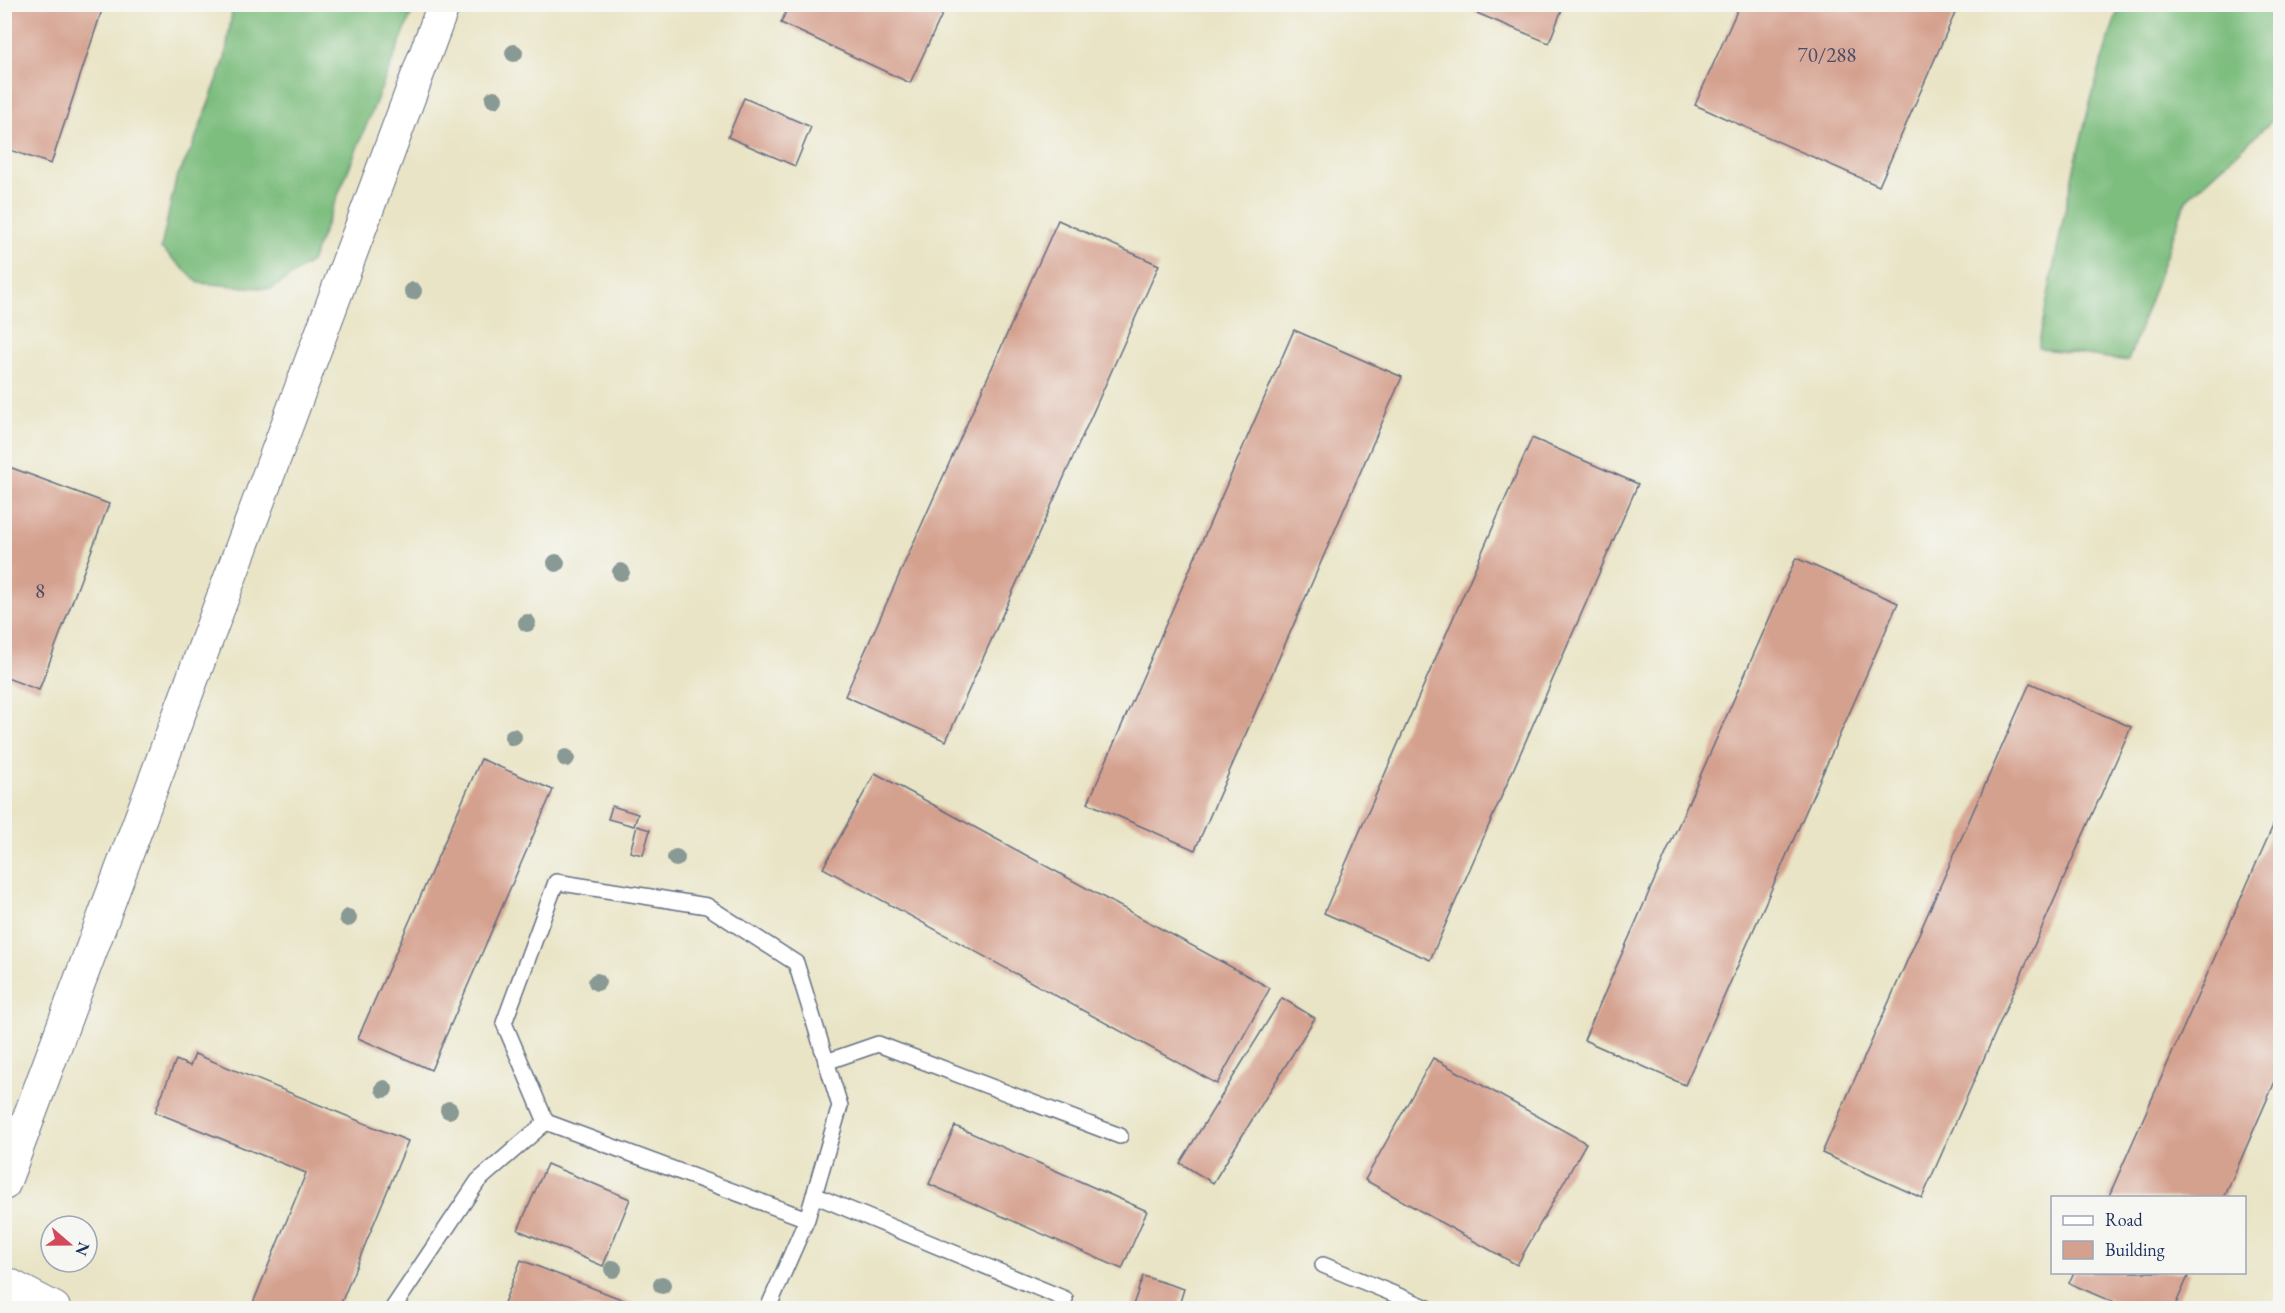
<svg xmlns="http://www.w3.org/2000/svg" width="2285" height="1313" viewBox="0 0 2285 1313" font-family="'EB Garamond',serif">
<rect width="100%" height="100%" fill="#f6f6f2"/>
<filter id="ink" filterUnits="userSpaceOnUse"><feTurbulence type="fractalNoise" baseFrequency=".0167" numOctaves="2"/><feDisplacementMap in="SourceGraphic" scale="12" xChannelSelector="R" yChannelSelector="G"/><feConvolveMatrix kernelMatrix="1 2 1 2 8 2 1 2 1" color-interpolation-filters="sRGB"/></filter>
<filter id="wash" filterUnits="userSpaceOnUse"><feTurbulence type="fractalNoise" baseFrequency=".008" numOctaves="4" result="noise"/><feDisplacementMap in="SourceGraphic" scale="24" xChannelSelector="R" yChannelSelector="G"/><feGaussianBlur stdDeviation="1.35" result="paint"/><feColorMatrix in="noise" values="0 0 0 0 0 0 0 0 0 0 0 0 0 0 0 0 0 1.4 0 .05"/><feComposite in="paint" operator="in"/></filter>
<g filter="url(#wash)">
<rect width="100%" height="100%" fill="#e9e4c5"/>
<g fill="#7dbd7e" stroke="#4c766e" stroke-width="1.5">
<path d="M233,5H415L311,262L272,289L199,283L161,248L176,179L192,148L225,59Z"/>
<path d="M2120,5H2280V120L2276,117L2186,200L2128,361L2038,348C2060,233 2081,116 2120,5Z"/>
</g>
<g id="blocks">
<g fill="#d5a18f">
<path d="M4,4H104L51,164L4,148Z"/>
<path d="M789,4H947L910,83L781,23Z"/>
<path d="M1455,4H1564L1549,43Z"/>
<path d="M1740,4H1959L1879,186L1695,105Z"/>
<path d="M744,98L811,127L795,166L728,137Z"/>
<path d="M1058,220L1159,265L946,741L845,696Z"/>
<path d="M1294,330L1402,377L1195,850L1088,803Z"/>
<path d="M1532,438L1638,484L1430,960L1324,913Z"/>
<path d="M4,465L109,504L39,690L4,677Z"/>
<path d="M1796,558L1898,603L1685,1085L1584,1040Z"/>
<path d="M2030,683L2131,727L1922,1198L1822,1153Z"/>
<path d="M481,759L553,790L431,1070L358,1038Z"/>
<path d="M875,773L1270,988L1217,1084L823,868Z"/>
<path d="M612,806L638,814L634,826L608,819Z"/>
<path d="M2280,810V1070L2224,1198H2108Z"/>
<path d="M637,826L650,830L643,855L630,852Z"/>
<path d="M1282,998L1315,1018L1213,1183L1180,1163Z"/>
<path d="M195,1054L408,1141L339,1308H251L306,1173L155,1112L176,1060L190,1066Z"/>
<path d="M1433,1058L1586,1143L1517,1265L1365,1180Z"/>
<path d="M955,1126L1147,1211L1122,1269L929,1184Z"/>
<path d="M547,1164L630,1199L603,1266L518,1230Z"/>
<path d="M521,1260L644,1308H502Z"/>
<path d="M2074,1272H2190L2174,1308H2126L2069,1283Z"/>
<path d="M1143,1276L1184,1289L1178,1308H1132Z"/>
</g>
</g>
</g>
<g filter="url(#ink)">
<use href="#blocks" fill-opacity="0" stroke="#636e82" stroke-width="1.5"/>
<g fill="none" stroke-linecap="round" stroke-linejoin="round">
<defs>
<g id="service">
<path d="M826,1062L878,1044L1120,1136"/>
<path d="M814,1195L1065,1299"/>
<path d="M1323,1265L1428,1308"/>
<path d="M393,1308L478,1181L546,1122"/>
<path d="M768,1308L807,1219L840,1106L796,963L707,906L556,882L504,1023L546,1122L807,1219"/>
</g>
<g id="minor">
<path d="M4,1184L444,4"/>
<path d="M4,1282L54,1308"/>
</g>
</defs>
<use href="#service" stroke="#636e82" stroke-width="18"/>
<use href="#minor" stroke="#636e82" stroke-width="34"/>
<use href="#service" stroke="#fff" stroke-width="15"/>
<use href="#minor" stroke="#fff" stroke-width="32"/>
</g>
<g fill="#899994">
<circle cx="514" cy="53" r="9"/>
<circle cx="494" cy="99" r="9"/>
<circle cx="413" cy="291" r="9"/>
<circle cx="556" cy="563" r="9"/>
<circle cx="621" cy="572" r="9"/>
<circle cx="527" cy="623" r="9"/>
<circle cx="513" cy="737" r="9"/>
<circle cx="566" cy="758" r="9"/>
<circle cx="676" cy="858" r="9"/>
<circle cx="348" cy="918" r="9"/>
<circle cx="597" cy="982" r="9"/>
<circle cx="384" cy="1089" r="9"/>
<circle cx="449" cy="1110" r="9"/>
<circle cx="613" cy="1269" r="9"/>
<circle cx="662" cy="1285" r="9"/>
</g>
</g>
<g text-anchor="middle" stroke-width="4.5" stroke-linejoin="round" paint-order="stroke">
<g font-size="21" fill="#4a4c6a">
<text x="1827" y="62">70/288</text>
<text x="40" y="598">8</text>
</g>
</g>
<rect width="2285" height="1313" fill="none" stroke="#f6f6f2" stroke-width="24"/>
<rect x="2051" y="1196" width="195" height="78" fill="#f6f6f2" stroke="#9ea6b7" stroke-width="1.5"/>
<rect x="2063" y="1216" width="30" height="9" fill="#ffffff" stroke="#9ea6b7" stroke-width="1.5"/>
<text x="2105" y="1226" font-size="18" fill="#1b2f5e">Road</text>
<rect x="2063" y="1241" width="30" height="18" fill="#d5a18f" stroke="#9ea6b7" stroke-width="1.5"/>
<text x="2105" y="1256" font-size="18" fill="#1b2f5e">Building</text>
<g transform="translate(69 1244) rotate(110)"><circle r="28" fill="#f6f6f2" stroke="#9ea6b7" stroke-width="1.5"/>
<path d="M0-4.5L10 22L0 15L-10 22Z" fill="#d1495b"/>
<text y="-9" font-size="16" font-weight="bold" text-anchor="middle" fill="#1b2f5e">N</text>
</g>
</svg>
